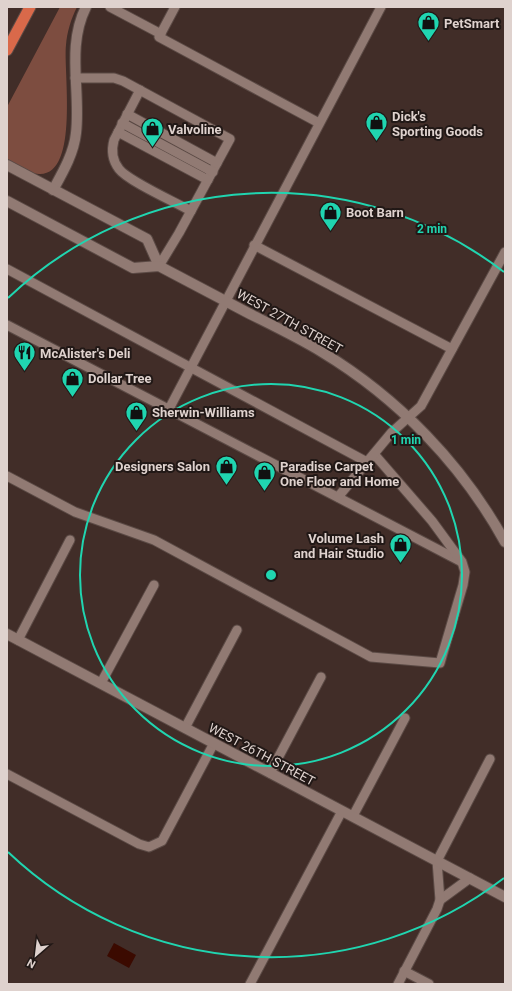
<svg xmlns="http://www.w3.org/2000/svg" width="512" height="991" viewBox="0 0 512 991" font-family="Roboto,sans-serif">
<rect width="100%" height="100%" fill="#412d28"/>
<path fill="#7d4d40" d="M60,7H77C71,19 67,32 66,45C63,70 80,176 39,174C28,174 14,165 7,158V107Z"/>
<path fill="#3b0a00" d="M114,943L136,955L129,968L107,956Z"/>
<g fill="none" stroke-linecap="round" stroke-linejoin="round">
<defs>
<g id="service">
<path d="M110,7L161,34"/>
<path d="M175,7L159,37L319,123"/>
<path d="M75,78H114L123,81L230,139L179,233L159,266"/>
<path d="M140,90L114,140C111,151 112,160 119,169C128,181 175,202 191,211"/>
<path d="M127,114L217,163"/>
<path d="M122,123L213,172"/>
<path d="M118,132L208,180"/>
<path d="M254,245L452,349"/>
<path d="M7,269L367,462"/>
<path d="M7,325L460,561"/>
<path d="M169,409L381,7"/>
<path d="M7,476L75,512L154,540L371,657L440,663L463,585L465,572L462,562L432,521L374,454"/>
<path d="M338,497L392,432L421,406L505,252"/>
<path d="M18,640L70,540"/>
<path d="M101,683L154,585"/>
<path d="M185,728L237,630"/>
<path d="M270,773L321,677"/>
<path d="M7,774L139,844L149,847L162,841L214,743"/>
<path d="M353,816L405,718"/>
<path d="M440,900L470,878"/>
<path d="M404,971L429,984"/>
<path d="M250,984L342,811"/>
<path d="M398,984L437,909L440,900L437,861L490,759"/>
</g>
<g id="minor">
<path d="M53,190C63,172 74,153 76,133C81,91 66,47 86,7"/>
<path d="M7,634L505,897"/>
</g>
<g id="tertiary">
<path d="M7,165L147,239L159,266"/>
<path d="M7,201L133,268L159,266C189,282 220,298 250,314C274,326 299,338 322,352C398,398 462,464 505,542"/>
</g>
<path id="trunk" d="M7,50L30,7"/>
</defs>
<use href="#service" stroke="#5b4a45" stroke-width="11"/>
<use href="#minor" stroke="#5b4a45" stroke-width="12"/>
<use href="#tertiary" stroke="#5b4a45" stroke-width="12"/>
<use href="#trunk" stroke="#5b4a45" stroke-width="13"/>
<use href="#service" stroke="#917a73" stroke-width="9"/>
<use href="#minor" stroke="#917a73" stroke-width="10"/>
<use href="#tertiary" stroke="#917a73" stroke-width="10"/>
<use href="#trunk" stroke="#d9694a" stroke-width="11"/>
</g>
<g fill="none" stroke="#20d5b0" stroke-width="2">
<circle cx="271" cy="575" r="191"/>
<path d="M504 878A382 382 0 0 1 8 852M8 298A382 382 0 0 1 504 272"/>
</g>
<defs>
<symbol id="shop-pin" viewBox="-11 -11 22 30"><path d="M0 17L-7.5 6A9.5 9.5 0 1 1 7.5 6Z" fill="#20d5b0" stroke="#211816"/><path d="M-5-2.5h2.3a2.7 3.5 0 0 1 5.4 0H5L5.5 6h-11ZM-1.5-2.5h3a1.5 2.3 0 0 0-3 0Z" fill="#111"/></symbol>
<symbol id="restaurant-pin" viewBox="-11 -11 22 30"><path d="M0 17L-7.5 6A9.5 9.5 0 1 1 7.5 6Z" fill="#20d5b0" stroke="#211816"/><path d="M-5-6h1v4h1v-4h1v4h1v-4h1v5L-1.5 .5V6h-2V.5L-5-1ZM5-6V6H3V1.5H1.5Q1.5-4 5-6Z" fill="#111"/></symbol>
</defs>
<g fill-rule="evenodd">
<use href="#shop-pin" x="416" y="10" width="25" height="34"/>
<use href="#shop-pin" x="364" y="110" width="25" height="34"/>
<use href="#shop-pin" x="140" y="116" width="25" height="34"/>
<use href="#shop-pin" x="318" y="200" width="25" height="34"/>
<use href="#restaurant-pin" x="12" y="340" width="25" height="34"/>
<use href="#shop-pin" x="60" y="366" width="25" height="34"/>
<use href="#shop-pin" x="124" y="400" width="25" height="34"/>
<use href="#shop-pin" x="214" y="454" width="25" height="34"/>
<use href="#shop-pin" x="252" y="460" width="25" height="34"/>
<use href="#shop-pin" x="388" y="532" width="25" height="34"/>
</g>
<g text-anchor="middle" stroke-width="4" stroke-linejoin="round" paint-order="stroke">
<g font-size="13" font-weight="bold" fill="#dfd2ce" stroke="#211816" text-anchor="start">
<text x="444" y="28">PetSmart</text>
<text x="392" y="121">Dick's<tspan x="392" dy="15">Sporting Goods</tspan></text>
<text x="168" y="134">Valvoline</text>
<text x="346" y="217">Boot Barn</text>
<text x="40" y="358">McAlister's Deli</text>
<text x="88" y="383">Dollar Tree</text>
<text x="152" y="417">Sherwin-Williams</text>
<text x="210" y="471" text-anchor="end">Designers Salon</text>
<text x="280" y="471">Paradise Carpet<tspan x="280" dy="15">One Floor and Home</tspan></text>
<text x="384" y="543" text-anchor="end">Volume Lash<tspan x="384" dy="15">and Hair Studio</tspan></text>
</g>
<g font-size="13" fill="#dfd2ce" stroke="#211816">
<text transform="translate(290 321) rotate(29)" y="5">WEST 27TH STREET</text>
<text transform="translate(262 754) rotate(28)" y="5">WEST 26TH STREET</text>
</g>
</g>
<circle cx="271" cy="575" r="6" fill="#20d5b0" stroke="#211816" stroke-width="2"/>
<g font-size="12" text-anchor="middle" font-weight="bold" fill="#20d5b0" stroke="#211816" stroke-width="4" stroke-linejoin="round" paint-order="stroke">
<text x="432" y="233">2 min</text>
<text x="406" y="444">1 min</text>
</g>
<rect width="512" height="991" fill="none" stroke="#dfd2ce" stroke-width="16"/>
<g transform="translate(36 955) rotate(208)" stroke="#211816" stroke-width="3" paint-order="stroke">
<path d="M0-3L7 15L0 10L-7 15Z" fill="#dfd2ce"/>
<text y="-6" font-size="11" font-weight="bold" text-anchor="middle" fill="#dfd2ce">N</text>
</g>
</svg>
